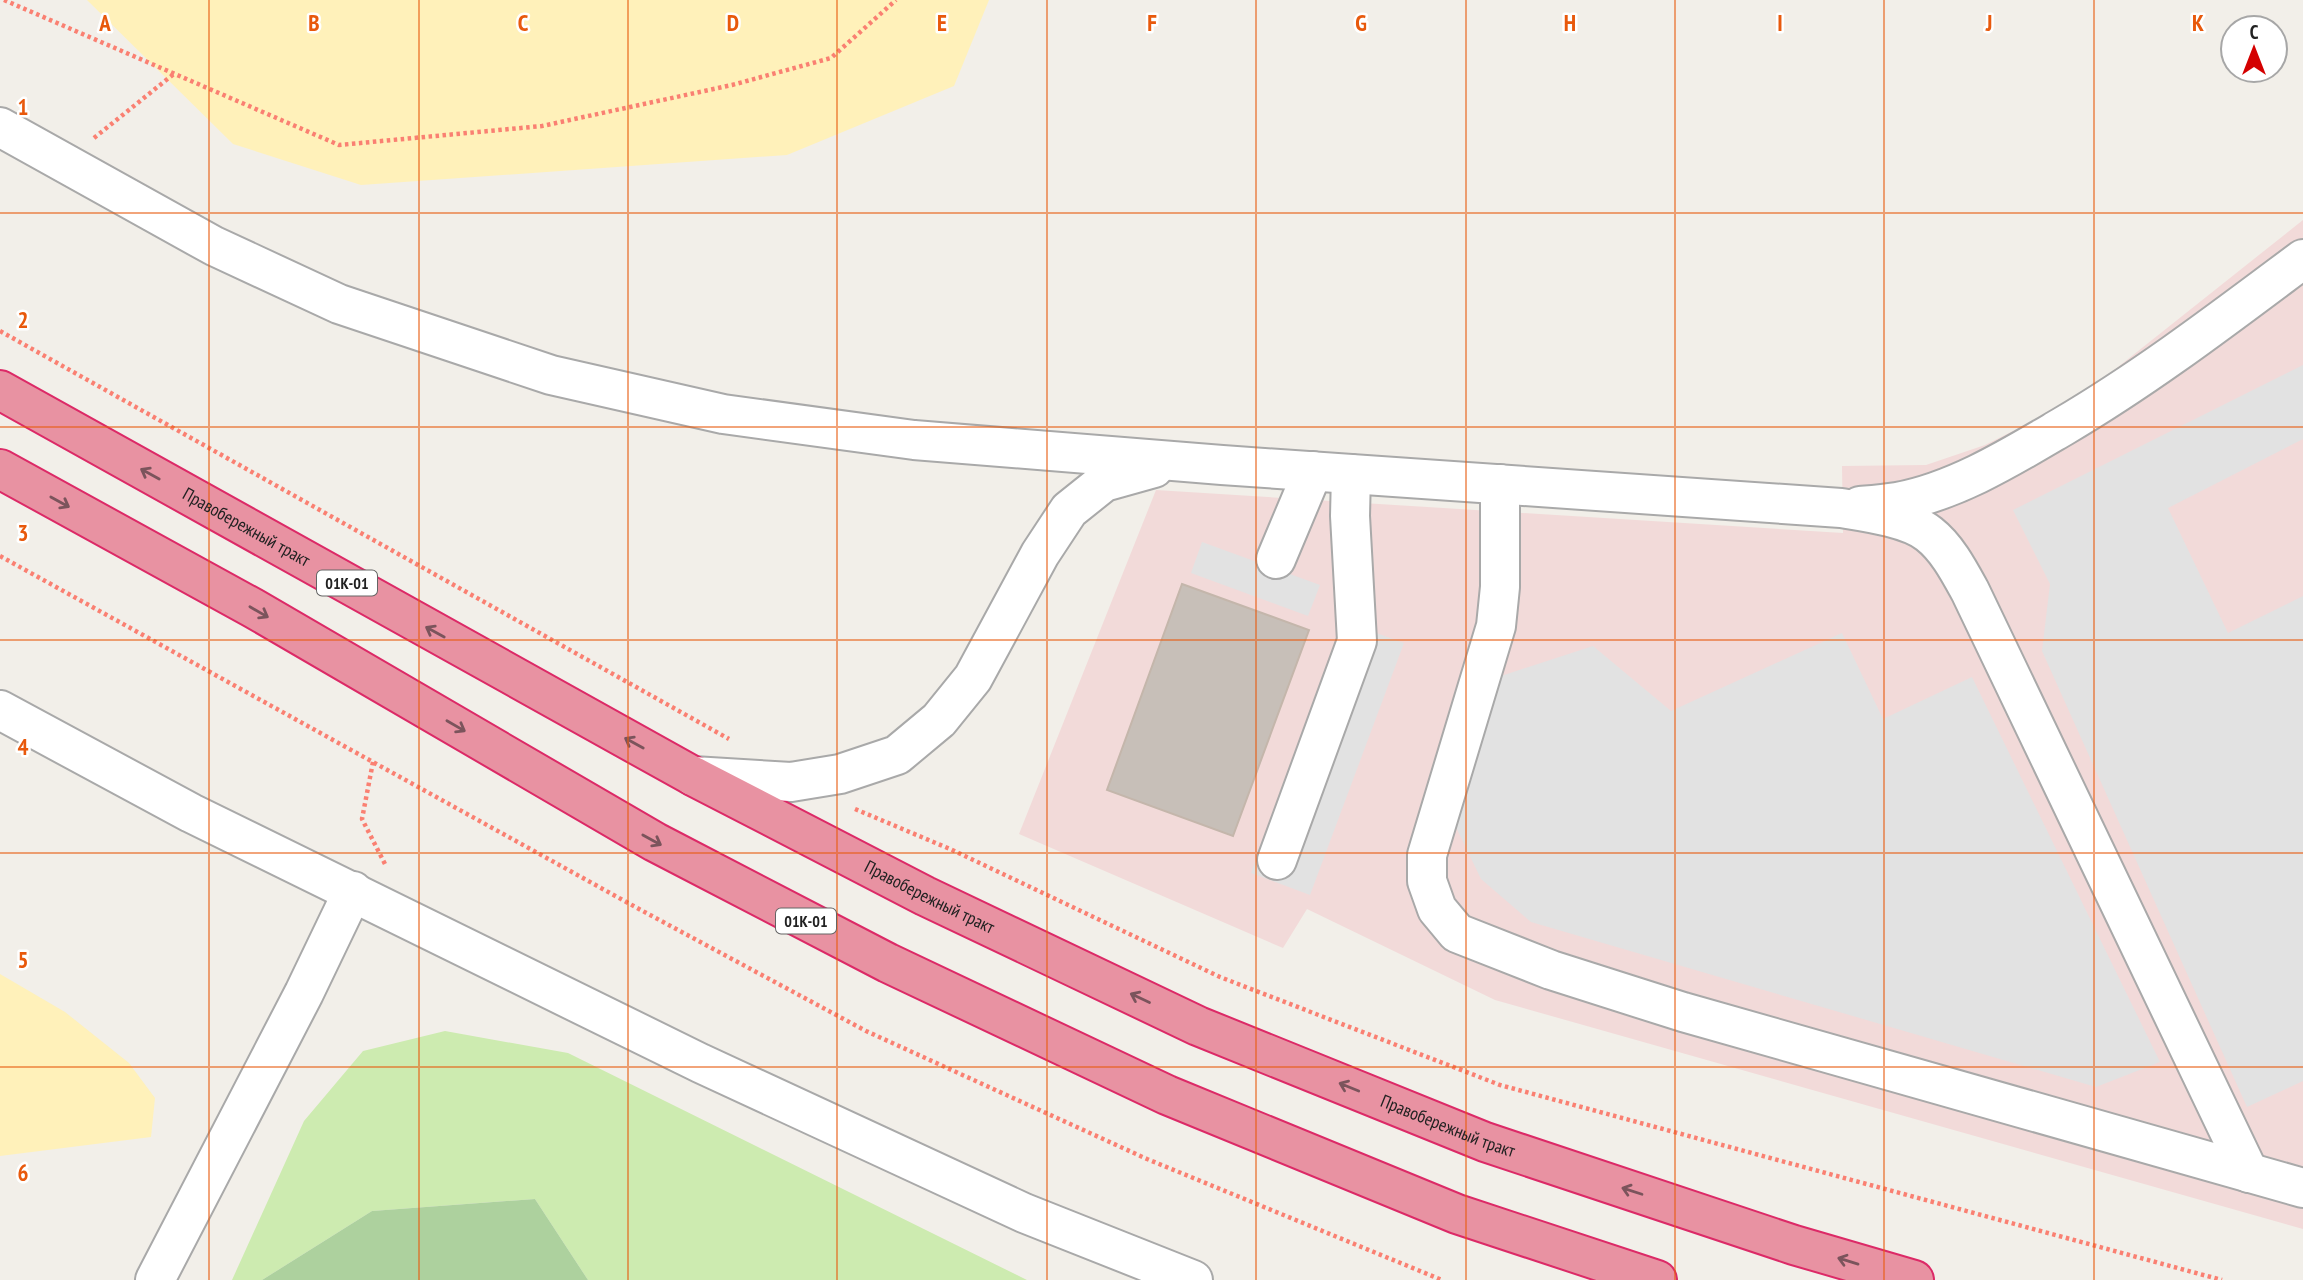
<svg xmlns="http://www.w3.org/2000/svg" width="2303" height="1280" viewBox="0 0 2303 1280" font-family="'PT Sans Narrow',sans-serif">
<rect width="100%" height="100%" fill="#f2efe9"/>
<path fill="#f2dad9" d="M2303,220V1229L1495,1000L1307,909L1283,948L1019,834L1156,490L1843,533L1842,466L1926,465L1985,445L2079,398Z"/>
<path fill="#cdebb0" d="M445,1031L568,1053L1027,1280H588L535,1199L372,1211L262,1280H232L304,1121L363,1051Z"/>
<path fill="#add19e" d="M535,1199L588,1280H262L372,1211Z"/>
<g fill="#fff1ba">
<path d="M87,0H989L954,86L787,155L361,185L233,144Z"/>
<path d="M0,974L65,1012L129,1063L155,1098L151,1137L0,1156Z"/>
</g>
<g fill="#e2e2e2">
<path d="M2303,365V439L2168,508L2228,633L2303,596V1081L2247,1107L2042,651L2050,584L2013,510Z"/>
<path d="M1202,542L1320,585L1308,616L1191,573Z"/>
<path d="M1343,621L1404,643L1310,895L1251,873Z"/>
<path d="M1842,633L1883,719L1972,677L2160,1062L2096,1087L1531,922L1481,879L1454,823L1498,677L1593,646L1671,711Z"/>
</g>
<path fill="#c7bfb8" stroke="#c4b6ab" stroke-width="2" d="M1182,584L1309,630L1233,836L1107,790Z"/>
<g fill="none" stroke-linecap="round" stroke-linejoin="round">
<defs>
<g id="minor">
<path d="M0,127L214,246L339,304L551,375L723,414L914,440L1222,465L1841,508C1866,512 1909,518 1929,534C1947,548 1959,571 1970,591L2249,1173"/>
<path d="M1500,484V587L1496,626L1427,855V881L1437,909L1457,933L1551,970L1683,1012L2303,1188"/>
<path d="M1860,506C1872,505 1885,504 1897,502C1956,491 2011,457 2062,427C2147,377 2224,318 2303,259"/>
<path d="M1276,559L1313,471"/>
<path d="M0,710L191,813L700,1063L1024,1213L1193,1280"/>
<path d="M693,776L791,782L840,774L897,755L939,720L973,678L1040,554L1069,510L1104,482L1154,468"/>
<path d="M1277,860L1357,641L1350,516L1351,474"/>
<path d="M155,1280L304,993L353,891"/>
</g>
<g id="highway">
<path id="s1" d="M0,390L693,776L925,896L1198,1026L1485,1142L1794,1245L1914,1280"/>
<path d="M0,469L253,608L655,842L888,963L1167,1095L1457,1214L1657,1280"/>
</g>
</defs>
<use href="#minor" stroke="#a9a9a9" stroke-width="42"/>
<use href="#highway" stroke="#dc2a67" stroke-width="42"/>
<g stroke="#fa8072" stroke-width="4.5" stroke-dasharray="3.5 3.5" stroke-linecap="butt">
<path d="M4,0L339,145L542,126L732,85L831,58L896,0"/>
<path d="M94,138L175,73"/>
<path d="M0,331L729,739"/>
<path d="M0,556L639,909L866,1031L1147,1159L1442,1280"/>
<path d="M373,762L362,819L386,866"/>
<path d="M855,809L950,849L1220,977L1500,1085L2222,1280"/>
</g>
<use href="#minor" stroke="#fff" stroke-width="38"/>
<use href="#highway" stroke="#e892a2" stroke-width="38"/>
</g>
<defs><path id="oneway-shaft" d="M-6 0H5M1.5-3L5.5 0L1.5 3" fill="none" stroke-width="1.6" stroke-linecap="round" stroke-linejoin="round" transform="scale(1.75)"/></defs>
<g stroke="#7b545c">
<use href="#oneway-shaft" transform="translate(150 474) rotate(-151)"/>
<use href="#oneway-shaft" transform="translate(60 502) rotate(29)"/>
<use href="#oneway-shaft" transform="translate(259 612) rotate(30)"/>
<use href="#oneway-shaft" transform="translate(435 632) rotate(-151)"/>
<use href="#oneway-shaft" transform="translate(456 726) rotate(30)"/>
<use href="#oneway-shaft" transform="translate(634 743) rotate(-151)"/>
<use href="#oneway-shaft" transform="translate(652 840) rotate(29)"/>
<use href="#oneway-shaft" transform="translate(1140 998) rotate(-155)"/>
<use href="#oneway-shaft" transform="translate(1349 1087) rotate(-158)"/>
<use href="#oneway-shaft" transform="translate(1632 1191) rotate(-162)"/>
<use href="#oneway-shaft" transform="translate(1848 1261) rotate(-163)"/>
</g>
<path fill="none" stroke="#e8590c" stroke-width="2" stroke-opacity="0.55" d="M209,0V1280M419,0V1280M628,0V1280M837,0V1280M1047,0V1280M1256,0V1280M1466,0V1280M1675,0V1280M1884,0V1280M2094,0V1280M0,213H2303M0,427H2303M0,640H2303M0,853H2303M0,1067H2303"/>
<g text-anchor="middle" stroke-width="5" stroke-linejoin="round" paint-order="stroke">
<g fill="#fff" stroke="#646464" stroke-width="2">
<rect x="317" y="570.5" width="60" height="25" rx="5"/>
<rect x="776" y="908.5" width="60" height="25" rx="5"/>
</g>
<g font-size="16" font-weight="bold" fill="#222">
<text x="347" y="589">01К-01</text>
<text x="806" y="927">01К-01</text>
</g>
<g font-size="18" fill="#222" stroke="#fff">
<text dy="6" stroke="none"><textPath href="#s1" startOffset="282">Правобережный тракт</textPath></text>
<text dy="6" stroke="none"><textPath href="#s1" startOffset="1059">Правобережный тракт</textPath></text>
<text dy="6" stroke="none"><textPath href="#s1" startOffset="1626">Правобережный тракт</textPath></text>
</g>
</g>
<g font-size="23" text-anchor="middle" font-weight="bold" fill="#e8590c" stroke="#fff" stroke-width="5" stroke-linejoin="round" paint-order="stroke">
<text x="105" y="31">A</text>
<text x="314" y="31">B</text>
<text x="523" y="31">C</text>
<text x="733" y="31">D</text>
<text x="942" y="31">E</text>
<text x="1152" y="31">F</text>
<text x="1361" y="31">G</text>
<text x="1570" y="31">H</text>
<text x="1780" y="31">I</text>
<text x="1989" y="31">J</text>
<text x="2198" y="31">K</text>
<text x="23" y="115">1</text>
<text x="23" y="328">2</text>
<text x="23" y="541">3</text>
<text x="23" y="755">4</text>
<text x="23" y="968">5</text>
<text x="23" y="1181">6</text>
</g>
<g transform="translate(2254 49)"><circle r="33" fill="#ffffff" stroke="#a7a7a7" stroke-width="2"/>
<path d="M0-5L12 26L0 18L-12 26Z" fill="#d40000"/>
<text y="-10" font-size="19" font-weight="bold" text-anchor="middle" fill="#222222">С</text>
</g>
</svg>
